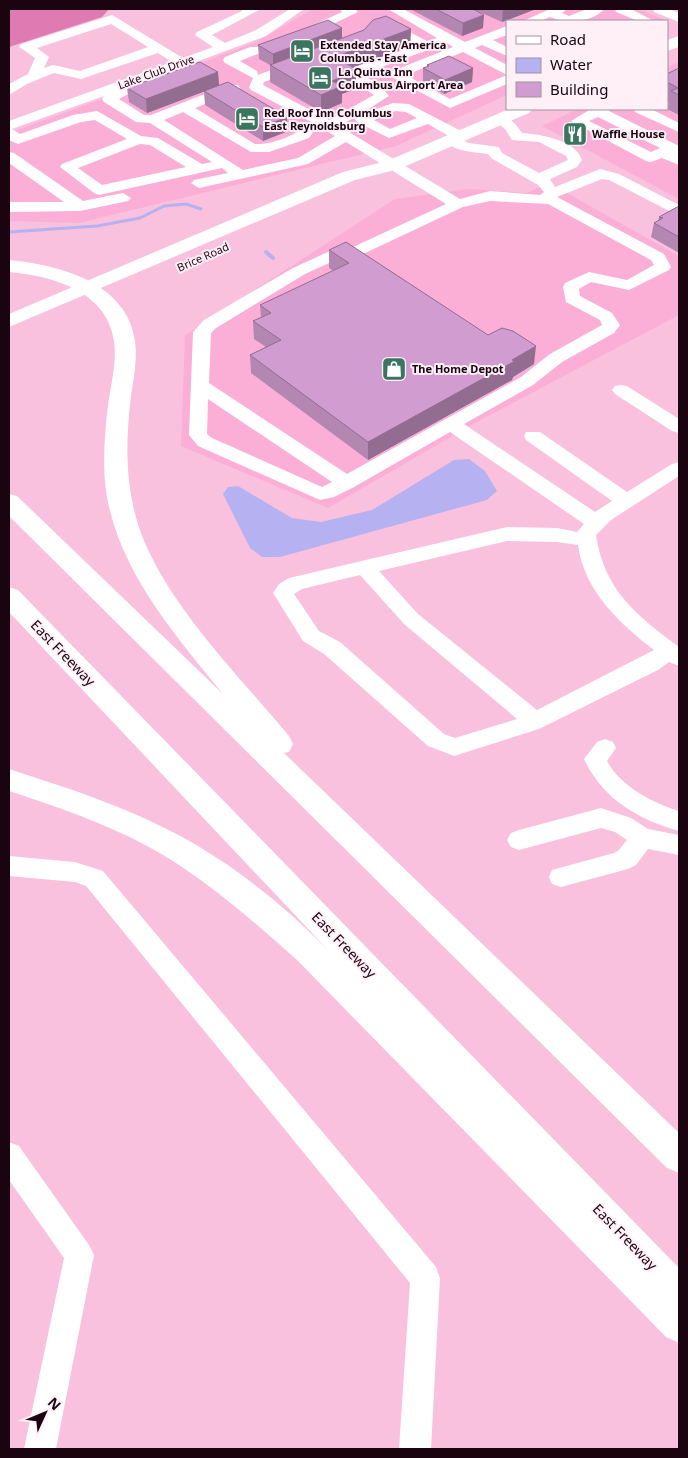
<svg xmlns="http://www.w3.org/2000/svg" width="688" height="1458" viewBox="0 0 688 1458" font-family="'Noto Sans',sans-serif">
<rect width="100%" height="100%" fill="#f9c1dd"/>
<g fill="#fcafd6">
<path d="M313,9H639L667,21H507V95L396,146L79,223L9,221V133L254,43Z"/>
<path d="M679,62V199L542,126L578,109H667V68Z"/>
<path d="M549,183L679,256V315L475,423L328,508L181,446L185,335L395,199L468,189L527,193Z"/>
</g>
<path fill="#e07ab2" d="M9,9H109L102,17L9,47Z"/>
<path fill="#b6b2f1" d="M469,459L485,471L497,491L487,500L280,557H262L250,548L223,494L228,487L238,486L292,518L321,522L372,510L454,460Z"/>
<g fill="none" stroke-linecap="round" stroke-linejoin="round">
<path stroke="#b6b2f1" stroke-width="3" d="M9,232L97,226L140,218L164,206L186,204L201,209"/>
<path stroke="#b6b2f1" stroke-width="4" d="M266,252L273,258"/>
<g fill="#fff" fill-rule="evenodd">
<path d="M241,9L259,10L212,35L225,43L256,30L290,9H304L266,36L131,86L135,90L119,99L144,115H151L228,85H238L240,88L238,91L195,108L255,144C268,145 295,137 303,126L315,124L251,90L249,87L253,78L225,63L223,60L225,57L250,47H260L262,50L260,53L240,61L257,71L258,75L294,61H304L306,64L304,67L264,82L263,85L329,120L374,95L347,76L355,67L415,46L386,30H379L377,27L379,24L392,23L427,41L437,38L388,9H403L465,42L507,26V35L493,40L507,47V56L482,45L475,48L507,65V84L450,108L388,75L390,72L453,47L447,43L365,73L363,75L380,85L389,96L357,116L393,103L409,104L465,133L467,136L462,140L469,143L499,147L502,153L539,173L568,160L566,156L539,142L512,140L505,129L492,119L494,116C507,113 515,123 522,133C540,134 576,140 582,160L577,167L550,179L555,187L600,169L619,174L679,205V216L609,180L602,179L557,197L664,254L671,267L669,270L629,290L591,282L579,289L580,296L612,313L620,325L614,333L562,362L533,385L464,424L595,512L612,501L526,440L524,436L526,432H540L627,492L672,464L679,462V476L611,520L596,535C604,590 637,616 679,647V666L669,662L658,670L539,729L454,756L428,746L324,654L303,641L273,593L279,584L289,578L507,527L557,528L577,532L584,524L450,432L354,487L334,497L320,500L198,446L189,435L193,332L204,320L293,268L330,251L353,247L446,204L346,142L308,164L199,188L191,183L194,180L228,173L222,168L99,195L94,193L60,167L62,164L127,139L95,120L81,122L18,144L9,140V121L172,62L158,53L81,79L54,73L27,84L9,95V84L28,74L35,58L19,47L21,44L112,15L183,58L213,47L195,35L197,32L242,11ZM111,24L148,47L80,71L53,65L44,68L49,57L37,48ZM463,52L507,75L450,99L406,75ZM104,96L102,99L104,102L136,122L150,123L212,162L202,164L158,138L141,136L97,111L73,115L20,134L12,129ZM395,111L406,112L417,118L390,129L374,120ZM183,112L251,152H269L309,138L313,132L327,131L335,136L298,158L243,170L164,120ZM357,116L355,119L357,122L389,138L428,124L449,136L444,140C454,152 474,152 488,154L491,158L538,185L544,192L540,195L490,191L460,199L339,126ZM140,144L150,145L186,167L102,185L78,168ZM490,201L548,204L651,260L654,265L627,280L589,272L565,283L563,287L566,302L600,320L602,325L550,354L521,377L347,474L209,383L211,333L216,328L305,274L340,258L363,254L463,207ZM208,399L332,482L322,487L212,438L207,434ZM507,541L557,542L578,545C584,591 620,624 654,650L537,710L418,614L379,571ZM360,575L404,624L517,719L455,738L444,734L340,642L319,631L294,594L302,589Z"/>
<path d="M340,9H355L358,12L308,36L303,37L296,33L342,12Z"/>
<path d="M550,9H567L562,13L569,16L587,9H604C592,23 566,24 550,17L540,21H523Z"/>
<path d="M615,9H631L654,21H638L616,12Z"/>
<path d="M653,9H669L679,13V22L654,12Z"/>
<path d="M591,109H610L609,111L679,146V165L662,158L651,162L646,161L571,121ZM598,117L660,148L651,152L589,121Z"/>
<path d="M633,109H651L679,123V132L635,112Z"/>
<path d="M9,152L14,153L83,201L123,193L131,198L128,201L80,211L9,212V202H64L9,163Z"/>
<path d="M621,385L627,386L679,419V433L672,431L615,394L612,390L615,386Z"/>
<path d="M605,739L613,742L616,748L607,761C621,787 653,803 679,811V831C637,819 603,799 584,759L597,742Z"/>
<path d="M601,808L631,818L648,829L679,835V855L648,849L636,865L628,869L561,887L552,884L549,877L552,870L614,853L618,851L627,840L615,832L601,828L519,850L511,847L507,840L511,833L519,830Z"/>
<path d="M9,856L75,862L103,871L436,1267L440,1278L431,1449H399L410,1283L86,886L75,882L9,876Z"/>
<path d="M9,1142L19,1146L89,1245L94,1255L56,1449H24L64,1258L9,1180Z"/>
</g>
<g fill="#fff" fill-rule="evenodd">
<path d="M679,36V47L667,51V40Z"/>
<path d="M509,109H532L529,113L399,169L355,180L9,327V314L343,172L387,161Z"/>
</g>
<g fill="#fff" fill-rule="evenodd">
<path d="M9,260C59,265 127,282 135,341C138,363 132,384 130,405C125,452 126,499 145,543C176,614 240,677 289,736L293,744L289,752L284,753L679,1133V1173L667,1168L9,516V494L17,496L223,694C179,640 127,580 110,511C101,477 104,439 108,405C111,384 117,362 114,341C107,290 51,276 9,272Z"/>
<path d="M9,587L18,590L679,1268V1343L666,1337L297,960C259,926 221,893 179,865C128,831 67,810 9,791V769C74,790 139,811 198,846C245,874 290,911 328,950L9,612Z"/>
</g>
</g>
<g fill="#b486b2">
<path d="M410,9H473L483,28L462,36Z"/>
<path d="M473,9H536L502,22Z"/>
<path d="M342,28V38L411,29L410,46L353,67L356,86L352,88V90L342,94V103L321,112L270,82V65L259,59L258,45Z"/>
<path d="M427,65L473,68L472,82L444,94L423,82V68L427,67Z"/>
<path d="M679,68V115L667,109L669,103L667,102V74Z"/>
<path d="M218,72L219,85L288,131L263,141L205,105L204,91L147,113L129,102L127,88Z"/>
<path d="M679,206V253L651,237L654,223L658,221L659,217Z"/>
<path d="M329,250L488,335L534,364L513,377L512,380L368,460L251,373L250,355L266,347L254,339L253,321L261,317L260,305L334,271L329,268Z"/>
</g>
<g fill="#926d91">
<path d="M503,9H536L502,22Z"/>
<path d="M484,15L483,28L462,36L463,23Z"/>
<path d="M342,28V41L273,67V54Z"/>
<path d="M411,29L410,46L335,74V57Z"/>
<path d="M473,68L472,82L444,94L445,80Z"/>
<path d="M356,69V86L352,88V90L342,94V103L321,112V95L332,81L349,72Z"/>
<path d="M218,72L219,86L147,113L146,99Z"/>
<path d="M287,117L288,131L263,141V127Z"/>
<path d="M536,346L534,364L513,377L512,380L368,460V442Z"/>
</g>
<g fill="#d19ccf" stroke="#926d91">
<path d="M436,9H473L484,15L463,23Z"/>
<path d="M386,16L411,29L335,57L356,69L349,72L352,73L332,81L342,86L321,95L270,65L364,30L373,20Z"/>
<path d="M328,20L342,28L273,54L258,45Z"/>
<path d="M449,56L473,68L445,80L423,68L429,66L427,65Z"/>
<path d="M200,62L218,72L146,99L127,88Z"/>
<path d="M679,68V95L671,91L678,88L667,82V74Z"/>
<path d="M228,82L287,117L263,127L204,91Z"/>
<path d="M679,206V237L654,223L663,218L659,217Z"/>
<path d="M346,242L488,335L502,328L513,331L536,346L512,360L515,361L368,442L250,355L281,340L253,321L271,313L260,305L349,263L329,250Z"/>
</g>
<defs>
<symbol id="hotel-square" viewBox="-11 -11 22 22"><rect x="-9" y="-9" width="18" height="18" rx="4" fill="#3a7560" stroke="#fff0f7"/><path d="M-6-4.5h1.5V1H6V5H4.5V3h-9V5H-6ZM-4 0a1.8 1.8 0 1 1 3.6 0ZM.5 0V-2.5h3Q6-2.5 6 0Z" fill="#fff"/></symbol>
<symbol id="restaurant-square" viewBox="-11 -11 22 22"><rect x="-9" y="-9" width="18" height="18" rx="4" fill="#3a7560" stroke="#fff0f7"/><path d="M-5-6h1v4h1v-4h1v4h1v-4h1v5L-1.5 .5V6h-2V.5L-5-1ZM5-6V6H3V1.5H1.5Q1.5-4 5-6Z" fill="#fff"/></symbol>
<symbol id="shop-square" viewBox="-11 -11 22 22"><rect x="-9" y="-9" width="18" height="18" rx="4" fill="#3a7560" stroke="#fff0f7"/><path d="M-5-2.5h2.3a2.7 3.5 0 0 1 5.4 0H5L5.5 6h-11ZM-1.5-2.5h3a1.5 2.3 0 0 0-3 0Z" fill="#fff"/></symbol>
</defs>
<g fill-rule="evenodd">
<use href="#hotel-square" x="288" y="37" width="28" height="28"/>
<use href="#hotel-square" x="306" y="64" width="28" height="28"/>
<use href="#hotel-square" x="233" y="105" width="28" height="28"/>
<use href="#restaurant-square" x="561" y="120" width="28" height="28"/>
<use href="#shop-square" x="380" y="355" width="28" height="28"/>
</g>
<g text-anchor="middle" stroke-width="4" stroke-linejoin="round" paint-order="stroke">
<g font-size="11" font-weight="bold" fill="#190410" stroke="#fff0f7" text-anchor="start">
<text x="320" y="49">Extended Stay America<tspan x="320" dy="13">Columbus - East</tspan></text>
<text x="338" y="76">La Quinta Inn<tspan x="338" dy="13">Columbus Airport Area</tspan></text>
<text x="264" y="117">Red Roof Inn Columbus<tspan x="264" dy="13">East Reynoldsburg</tspan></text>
<text x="592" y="138">Waffle House</text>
<text x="412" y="373">The Home Depot</text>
</g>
<g font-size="11" fill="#190410" stroke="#fff0f7">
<text transform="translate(156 72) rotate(-20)" y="4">Lake Club Drive</text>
<text transform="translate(203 257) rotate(-24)" y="4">Brice Road</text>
</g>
<g font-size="14" fill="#190410" stroke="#fff0f7">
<text transform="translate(63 653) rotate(46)" y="5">East Freeway</text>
<text transform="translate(344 945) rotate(46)" y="5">East Freeway</text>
<text transform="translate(625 1237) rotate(46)" y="5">East Freeway</text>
</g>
</g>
<rect width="688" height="1458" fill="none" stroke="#190410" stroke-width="20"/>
<rect x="506" y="20" width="162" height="90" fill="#fff0f7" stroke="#a3929b"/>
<rect x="516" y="36" width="25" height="8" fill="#ffffff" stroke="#a3929b"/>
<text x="550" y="45" font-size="15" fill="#190410">Road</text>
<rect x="516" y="58" width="25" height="15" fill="#b6b2f1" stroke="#a3929b"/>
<text x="550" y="70" font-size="15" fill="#190410">Water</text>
<rect x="516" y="82" width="25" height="15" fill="#d19ccf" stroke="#a3929b"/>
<text x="550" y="95" font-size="15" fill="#190410">Building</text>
<g transform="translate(45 1413) rotate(46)" stroke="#fff0f7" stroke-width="4" paint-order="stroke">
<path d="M0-4L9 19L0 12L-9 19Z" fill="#190410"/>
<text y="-8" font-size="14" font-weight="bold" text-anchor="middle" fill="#190410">N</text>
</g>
</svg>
